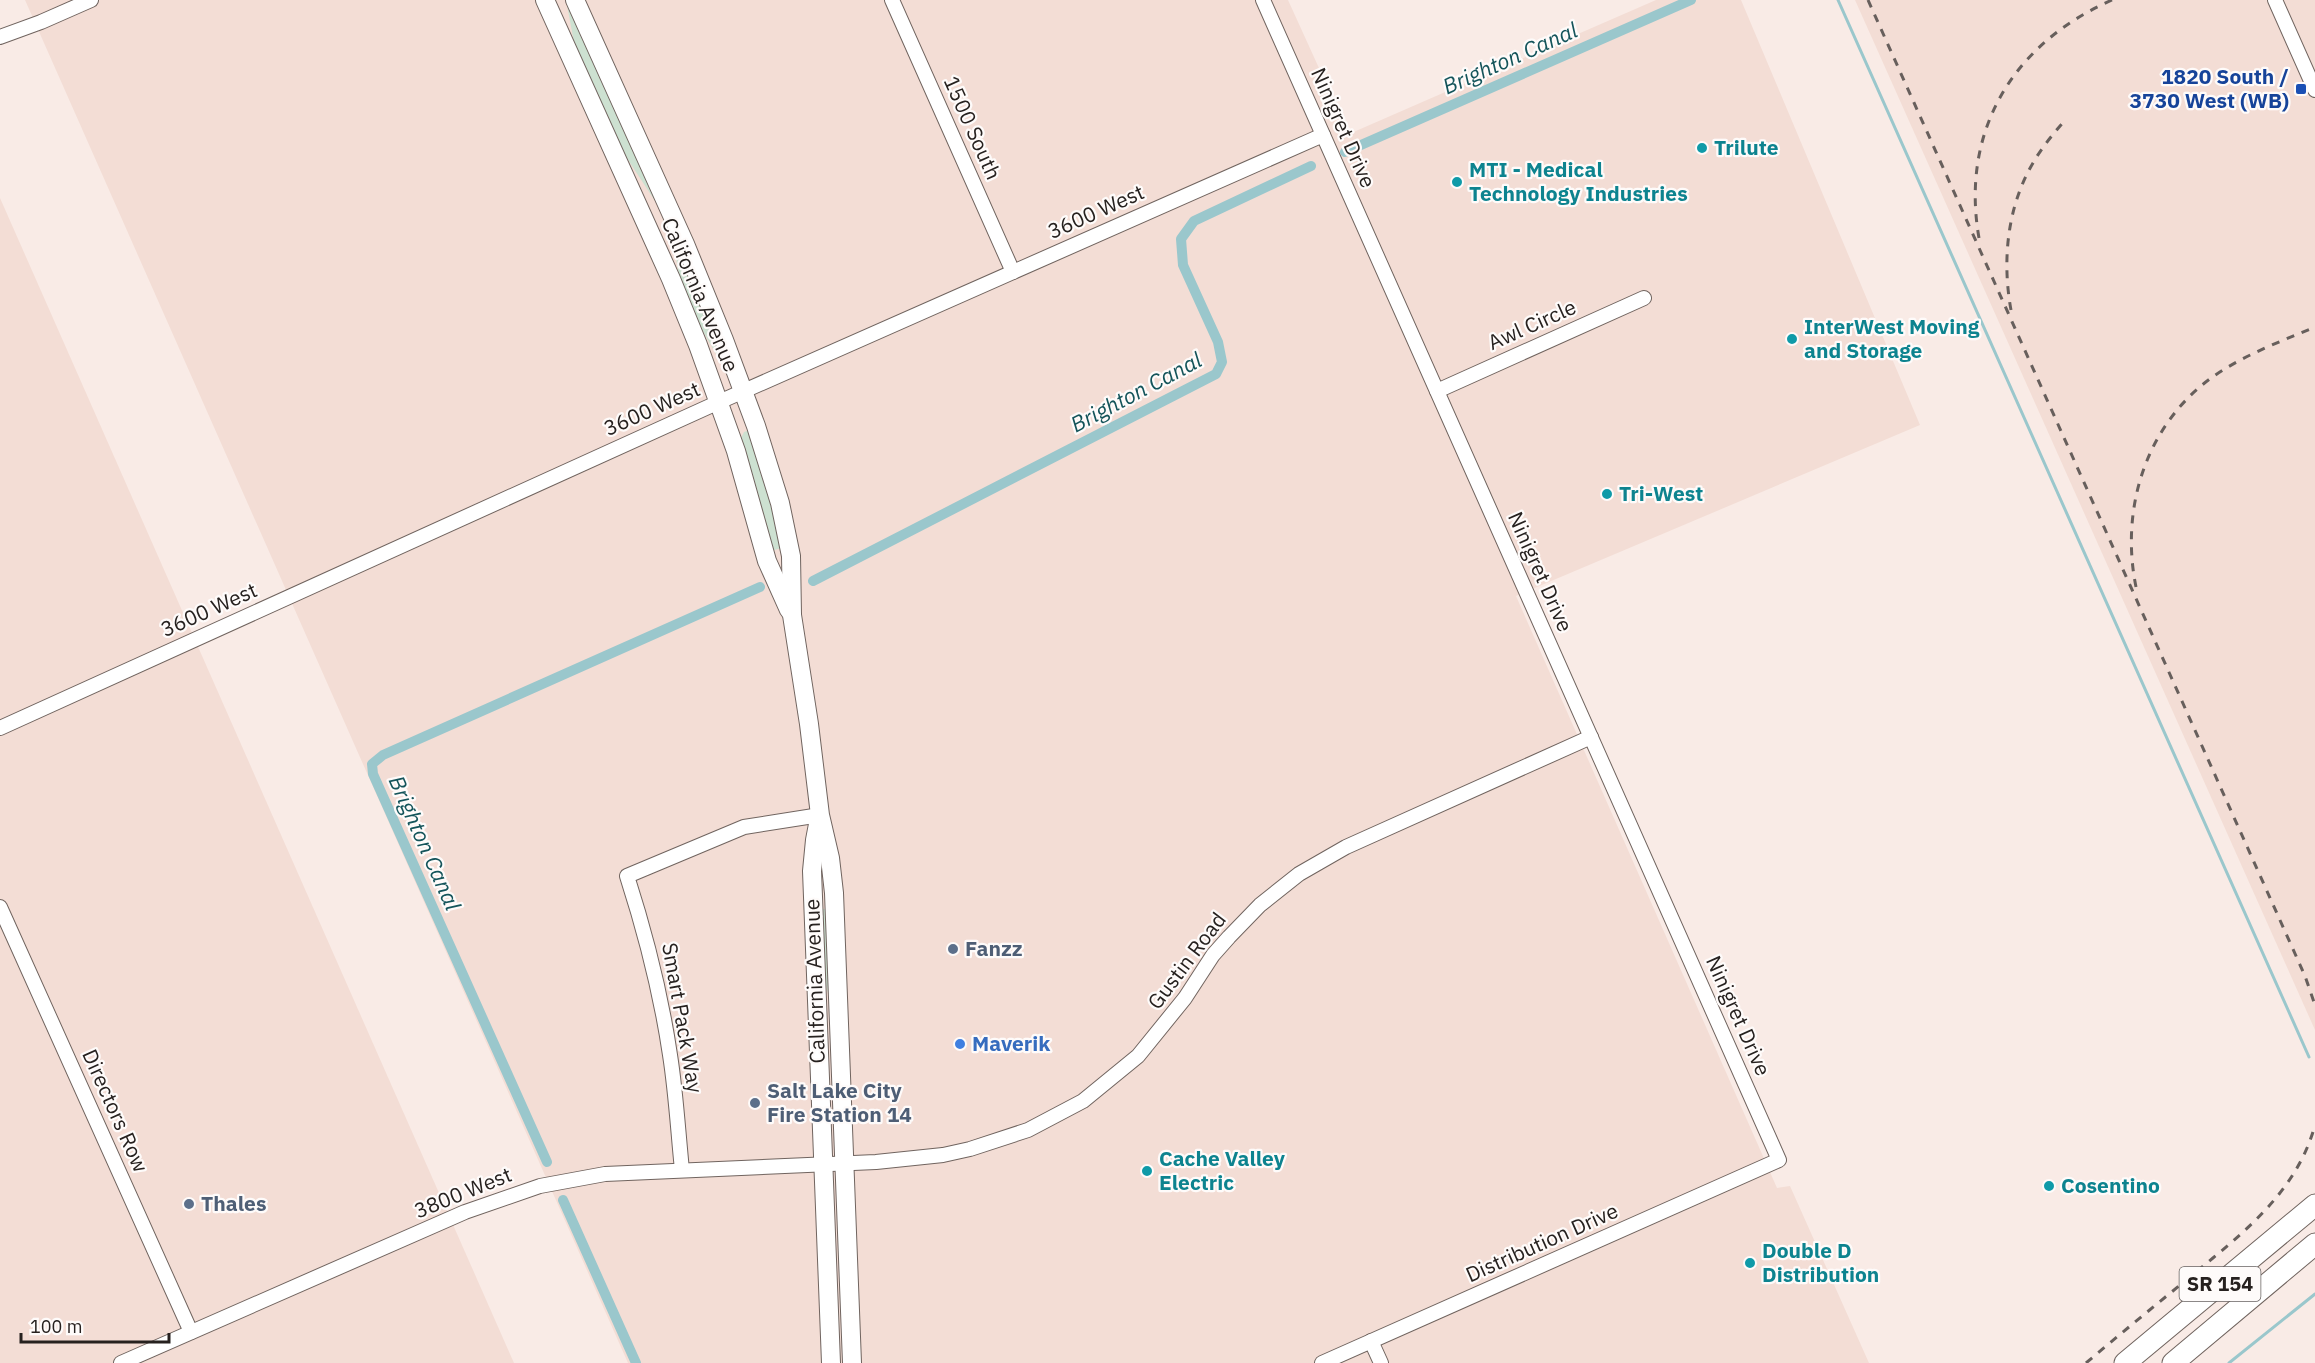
<svg xmlns="http://www.w3.org/2000/svg" width="2315" height="1363" viewBox="0 0 2315 1363" font-family="'IBM Plex Sans',sans-serif">
<rect width="100%" height="100%" fill="#f9ebe6"/>
<g fill="#f3ddd5">
<path d="M25,0H1288L1349,134L1656,0H1741L1920,425L1516,596L1777,1188L1790,1186L1869,1363H628Z"/>
<path d="M1855,0H2315V1030Z"/>
<path d="M0,198L323,930L514,1363H0Z"/>
</g>
<g fill="#cde1d1">
<path d="M567,5L659,207L613,137L576,53Z"/>
<path d="M673,239L699,295L723,366L690,309L680,283Z"/>
<path d="M750,430L767,481L782,548L770,551L738,444L744,432Z"/>
<path d="M821,909H829L831,1006L824,977Z"/>
</g>
<g fill="none" stroke-linecap="round" stroke-linejoin="round">
<g stroke="#9ac7cc" stroke-width="3">
<path d="M1838,0L2309,1057"/>
<path d="M2229,1363L2315,1294"/>
</g>
<g stroke="#9ac7cc" stroke-width="10">
<path d="M1345,152L1691,0"/>
<path d="M813,581L1216,374L1222,362L1218,342L1183,265L1181,239L1194,221L1311,166"/>
<path d="M547,1162L373,774L372,764L383,755L760,587"/>
<path d="M563,1200L636,1363"/>
</g>
<defs>
<g id="minor">
<path d="M892,0L1013,272"/>
<path d="M1263,0L1779,1160L1322,1363"/>
<path d="M2275,0L2315,90"/>
<path d="M0,37L41,22L91,0"/>
<path d="M1437,391L1644,298"/>
<path d="M0,728L719,402L1323,135"/>
<path d="M0,907L191,1332"/>
<path d="M682,1170C678,1131 676,1093 670,1055C661,994 646,935 627,876L744,827L820,815"/>
<path d="M1371,1341L1381,1363"/>
<path d="M121,1363L465,1212L540,1186L605,1174L876,1162L943,1155L970,1149L1028,1130L1083,1101L1138,1056L1185,998L1213,955L1229,937L1260,905L1299,874L1346,847L1591,737"/>
</g>
<g id="major">
<path d="M545,0L671,279L698,345L736,451L767,561L789,610"/>
<path d="M575,0L685,244L724,340L756,426L780,503L791,556L792,615L809,724L820,815L830,858L834,893L852,1363"/>
<path d="M819,819L815,840L812,871L831,1363"/>
</g>
<g id="highway">
<path d="M2125,1363L2315,1205"/>
<path d="M2173,1363L2315,1244"/>
</g>
</defs>
<use href="#minor" stroke="#70645f" stroke-width="16"/>
<use href="#major" stroke="#70645f" stroke-width="20"/>
<use href="#highway" stroke="#70645f" stroke-width="23"/>
<use href="#minor" stroke="#fff" stroke-width="14"/>
<use href="#major" stroke="#fff" stroke-width="18"/>
<use href="#highway" stroke="#fff" stroke-width="21"/>
<g stroke="#675f5c" stroke-width="3" stroke-dasharray="8 8" stroke-linecap="butt">
<path d="M1868,0L2305,976L2315,1005"/>
<path d="M1979,238C1960,130 2014,43 2112,0"/>
<path d="M2011,310C2002,261 2007,207 2033,163C2042,147 2054,133 2066,119"/>
<path d="M2136,587C2119,504 2149,416 2223,370C2252,352 2284,340 2315,327"/>
<path d="M2086,1363C2119,1335 2152,1308 2185,1281C2238,1237 2296,1195 2315,1125"/>
</g>
</g>
<rect fill="#1a4fb4" stroke="#fefbfa" stroke-width="2" x="2295" y="83" width="12" height="12" rx="3"/>
<g fill="#0f9aa8" stroke="#fefbfa" stroke-width="2">
<circle cx="1702" cy="148" r="6"/>
<circle cx="1457" cy="182" r="6"/>
<circle cx="1792" cy="339" r="6"/>
<circle cx="1607" cy="494" r="6"/>
<circle cx="1147" cy="1171" r="6"/>
<circle cx="2049" cy="1186" r="6"/>
<circle cx="1750" cy="1263" r="6"/>
</g>
<g fill="#5c6f8a" stroke="#fefbfa" stroke-width="2">
<circle cx="953" cy="949" r="6"/>
<circle cx="755" cy="1103" r="6"/>
<circle cx="189" cy="1204" r="6"/>
</g>
<circle fill="#3f7fe0" stroke="#fefbfa" stroke-width="2" cx="960" cy="1044" r="6"/>
<g text-anchor="middle" stroke-width="4.5" stroke-linejoin="round" paint-order="stroke">
<rect fill="#fefbfa" stroke="#676261" stroke-width="1.5" x="2179.5" y="1267" width="81" height="34" rx="4.5"/>
<g font-size="20" font-weight="bold" fill="#26211f">
<text x="2220" y="1291">SR 154</text>
</g>
<g font-size="21" font-weight="bold" fill="#164399" stroke="#fefbfa" text-anchor="end">
<text x="2289" y="84">1820 South /<tspan x="2289" dy="24">3730 West (WB)</tspan></text>
</g>
<g font-size="21" fill="#26211f" stroke="#fefbfa">
<text transform="translate(972 128) rotate(66)" y="7">1500 South</text>
<text transform="translate(1343 128) rotate(66)" y="7">Ninigret Drive</text>
<text transform="translate(1096 212) rotate(-24)" y="7">3600 West</text>
<text transform="translate(700 295) rotate(67)" y="7">California Avenue</text>
<text transform="translate(1532 325) rotate(-24)" y="7">Awl Circle</text>
<text transform="translate(652 409) rotate(-24)" y="7">3600 West</text>
<text transform="translate(1540 572) rotate(66)" y="7">Ninigret Drive</text>
<text transform="translate(209 610) rotate(-24)" y="7">3600 West</text>
<text transform="translate(1187 961) rotate(-53)" y="7">Gustin Road</text>
<text transform="translate(815 981) rotate(-92)" y="7">California Avenue</text>
<text transform="translate(1738 1016) rotate(66)" y="7">Ninigret Drive</text>
<text transform="translate(682 1018) rotate(80)" y="7">Smart Pack Way</text>
<text transform="translate(115 1111) rotate(66)" y="7">Directors Row</text>
<text transform="translate(463 1193) rotate(-22)" y="7">3800 West</text>
<text transform="translate(1542 1243) rotate(-24)" y="7">Distribution Drive</text>
</g>
<g font-size="21" font-weight="bold" fill="#0d838f" stroke="#fefbfa" text-anchor="start">
<text x="1714" y="155">Trilute</text>
<text x="1469" y="177">MTI - Medical<tspan x="1469" dy="24">Technology Industries</tspan></text>
<text x="1804" y="334">InterWest Moving<tspan x="1804" dy="24">and Storage</tspan></text>
<text x="1619" y="501">Tri-West</text>
<text x="1159" y="1166">Cache Valley<tspan x="1159" dy="24">Electric</tspan></text>
<text x="2061" y="1193">Cosentino</text>
<text x="1762" y="1258">Double D<tspan x="1762" dy="24">Distribution</tspan></text>
</g>
<g font-size="21" font-weight="bold" fill="#4e5e75" stroke="#fefbfa" text-anchor="start">
<text x="965" y="956">Fanzz</text>
<text x="767" y="1098">Salt Lake City<tspan x="767" dy="24">Fire Station 14</tspan></text>
<text x="201" y="1211">Thales</text>
</g>
<g font-size="21" font-weight="bold" fill="#366cbe" stroke="#fefbfa" text-anchor="start">
<text x="972" y="1051">Maverik</text>
</g>
<g font-size="22" font-style="italic" fill="#14545a" stroke="#fefbfa">
<text transform="translate(1510 58) rotate(-24)" y="8">Brighton Canal</text>
<text transform="translate(1136 392) rotate(-28)" y="8">Brighton Canal</text>
<text transform="translate(425 843) rotate(66)" y="8">Brighton Canal</text>
</g>
</g>
<path d="M21 1333v9h148v-9" fill="none" stroke="#26211f" stroke-width="3"/>
<text x="30" y="1333" font-size="18" fill="#26211f" stroke="#fefbfa" stroke-width="4.5" paint-order="stroke">100 m</text>
</svg>
